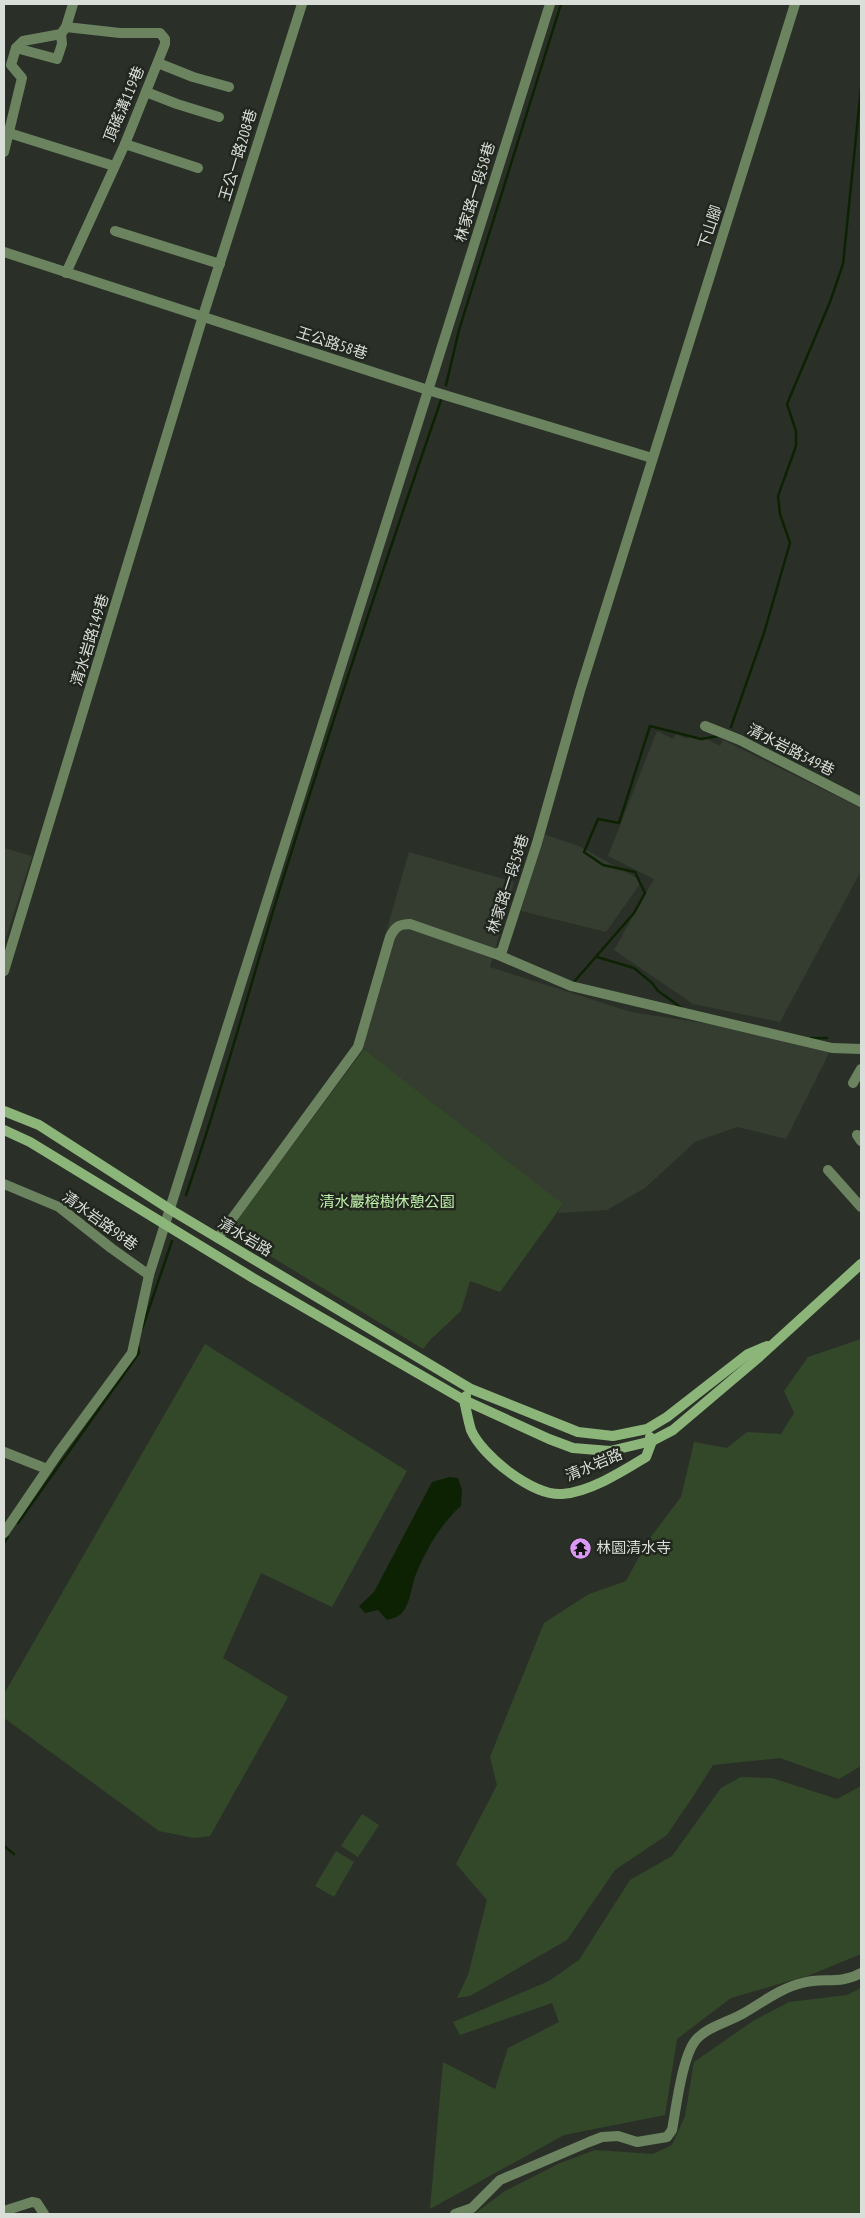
<svg xmlns="http://www.w3.org/2000/svg" width="865" height="2218" viewBox="0 0 865 2218" font-family="'PT Sans Narrow','Noto Sans TC',sans-serif">
<rect width="100%" height="100%" fill="#2a3028"/>
<g fill="#343d30">
<path d="M657,731L673,739L676,734L687,739L689,735L703,741L705,738L720,746L723,740L861,808V871L780,1022L693,1004L614,950L654,879L608,856Z"/>
<path d="M543,834L579,846L642,881L606,932L521,911Z"/>
<path d="M4,848L32,856L4,944Z"/>
<path d="M409,852L514,882L490,967L631,1012L834,1043L786,1139L737,1127L695,1142L645,1188L607,1210L558,1213L562,1204L364,1049L357,1034Z"/>
</g>
<g fill="#334829">
<path d="M364,1049L563,1204L500,1292L470,1281L461,1311L430,1340L423,1349L229,1231Z"/>
<path d="M861,1339V1766L839,1779L780,1758L713,1765L696,1792L667,1835L615,1870L567,1940L470,1996L457,1998L468,1975L487,1900L456,1864L497,1785L490,1757L544,1623L589,1594L626,1581L647,1542L681,1497L694,1442L727,1448L747,1432L781,1434L794,1413L784,1391L808,1357Z"/>
<path d="M205,1344L407,1471L332,1607L261,1573L223,1658L288,1697L210,1836L194,1838L159,1831L4,1718V1694Z"/>
<path d="M741,1777L772,1778L837,1799L861,1786V1954L810,1975L731,1998L677,2039L665,2115L564,2135L430,2209L443,2062L495,2089L508,2048L559,2022L552,2003L460,2035L453,2022L549,1981L579,1960L630,1880L672,1856L721,1788Z"/>
<path d="M362,1814L379,1825L358,1857L341,1846Z"/>
<path d="M336,1851L354,1862L334,1897L315,1886Z"/>
<path d="M861,1988V2214H474L505,2191L560,2163L595,2150L653,2154L672,2145L685,2116L694,2062L753,2021L789,2002L847,1995Z"/>
</g>
<path fill="#0d2203" d="M450,1477L458,1478L462,1490L461,1506C442,1522 426,1550 416,1574C411,1586 411,1604 401,1614C398,1617 391,1619 387,1620L378,1610L365,1613L359,1606L374,1592L432,1482Z"/>
<g fill="none" stroke-linecap="round" stroke-linejoin="round">
<g stroke="#0d2203" stroke-width="2.5">
<path d="M446,385L459,330L561,4"/>
<path d="M731,727L764,633L790,543L780,514L778,496L796,446V431L787,404L830,302L843,264L861,88"/>
<path d="M597,957L634,968L652,983L658,991L682,1008"/>
<path d="M573,983L634,913L645,893L635,872L603,865L584,852L598,819L619,823L650,726L701,739L719,736"/>
<path d="M811,1038H827"/>
<path d="M186,1195C220,1097 247,997 277,898C329,731 384,565 441,400"/>
<path d="M142,1329L172,1241"/>
<path d="M18,1523L139,1353L138,1344"/>
<path d="M4,1543L8,1537"/>
<path d="M4,1846L14,1854"/>
</g>
<g stroke="#6b845f" stroke-width="10">
<path d="M16,48L57,59L62,44L61,34"/>
<path d="M158,63L193,77L229,87"/>
<path d="M146,92L177,104L219,117"/>
<path d="M9,133L114,166"/>
<path d="M125,144L198,168"/>
<path d="M4,152L22,78L11,65L16,48L23,41L61,34L66,27L73,4"/>
<path d="M115,231L220,264"/>
<path d="M4,252L428,390L652,458"/>
<path d="M66,273L125,144L165,44V39L160,33H120L66,27"/>
<path d="M705,726L740,740L861,802"/>
<path d="M496,954L571,986L832,1048L861,1049"/>
<path d="M4,971L203,316L302,4"/>
<path d="M853,1083L861,1069"/>
<path d="M857,1135L861,1141"/>
<path d="M828,1170L861,1207"/>
<path d="M4,1184L59,1207L111,1248L149,1275"/>
<path d="M218,1238L358,1047L390,937C395,927 399,924 410,924L496,954L502,951L537,843L580,691L795,4"/>
<path d="M4,1452L47,1469"/>
<path d="M4,1533L59,1452L132,1353L149,1275L550,4"/>
<path d="M4,2211L32,2202L37,2203L44,2214"/>
<path d="M455,2214L472,2208L500,2180L589,2142L602,2137L618,2136L637,2142L667,2137L672,2130C676,2109 682,2058 695,2041C706,2027 729,2022 744,2013C763,2002 781,1988 802,1983C823,1977 840,1985 861,1973"/>
</g>
<g stroke="#8cb57a" stroke-width="10">
<path d="M4,1111L39,1125L171,1210L471,1389L578,1432L613,1436L647,1429L667,1417L748,1354L767,1346"/>
<path d="M4,1130L30,1142L253,1278L464,1400L549,1439L573,1448L610,1451L652,1441L673,1430L758,1358L861,1264"/>
<path d="M466,1396L464,1400C466,1409 468,1420 471,1430C482,1456 533,1496 562,1494C590,1492 623,1471 646,1457L652,1441L650,1437"/>
</g>
</g>
<defs>
<symbol id="temple-disc" viewBox="-11 -11 22 22"><circle r="9.5" fill="#db99f5" stroke="#21261e"/><path d="M0-6L5-2H3V0L6.5 2.5H4V6H1.5V3h-3V6H-4V2.5H-6.5L-3 0V-2H-5Z" fill="#111"/></symbol>
</defs>
<g fill-rule="evenodd">
<use href="#temple-disc" x="568" y="1536" width="25" height="25"/>
</g>
<g text-anchor="middle" stroke-width="5" stroke-linejoin="round" paint-order="stroke">
<g font-size="15" fill="#daded9" stroke="#21261e">
<text transform="translate(124 104) rotate(-67)" y="5">頂磘溝119巷</text>
<text transform="translate(238 155) rotate(-73)" y="5">王公一路208巷</text>
<text transform="translate(475 192) rotate(-73)" y="5">林家路一段58巷</text>
<text transform="translate(710 227) rotate(-72)" y="5">下山腳</text>
<text transform="translate(332 343) rotate(18)" y="5">王公路58巷</text>
<text transform="translate(90 640) rotate(-73)" y="5">清水岩路149巷</text>
<text transform="translate(791 750) rotate(27)" y="5">清水岩路349巷</text>
<text transform="translate(508 884) rotate(-72)" y="5">林家路一段58巷</text>
<text transform="translate(100 1221) rotate(36)" y="5">清水岩路98巷</text>
<text transform="translate(245 1237) rotate(31)" y="5">清水岩路</text>
<text transform="translate(594 1465) rotate(-23)" y="5">清水岩路</text>
</g>
<g font-size="15" fill="#c1f2ab" stroke="#21261e">
<text x="387" y="1207">清水巖榕樹休憩公園</text>
</g>
<g font-size="15" fill="#daded9" stroke="#21261e" text-anchor="start">
<text x="596" y="1553">林園清水寺</text>
</g>
</g>
<rect width="865" height="2218" fill="none" stroke="#daded9" stroke-width="10"/>
</svg>
